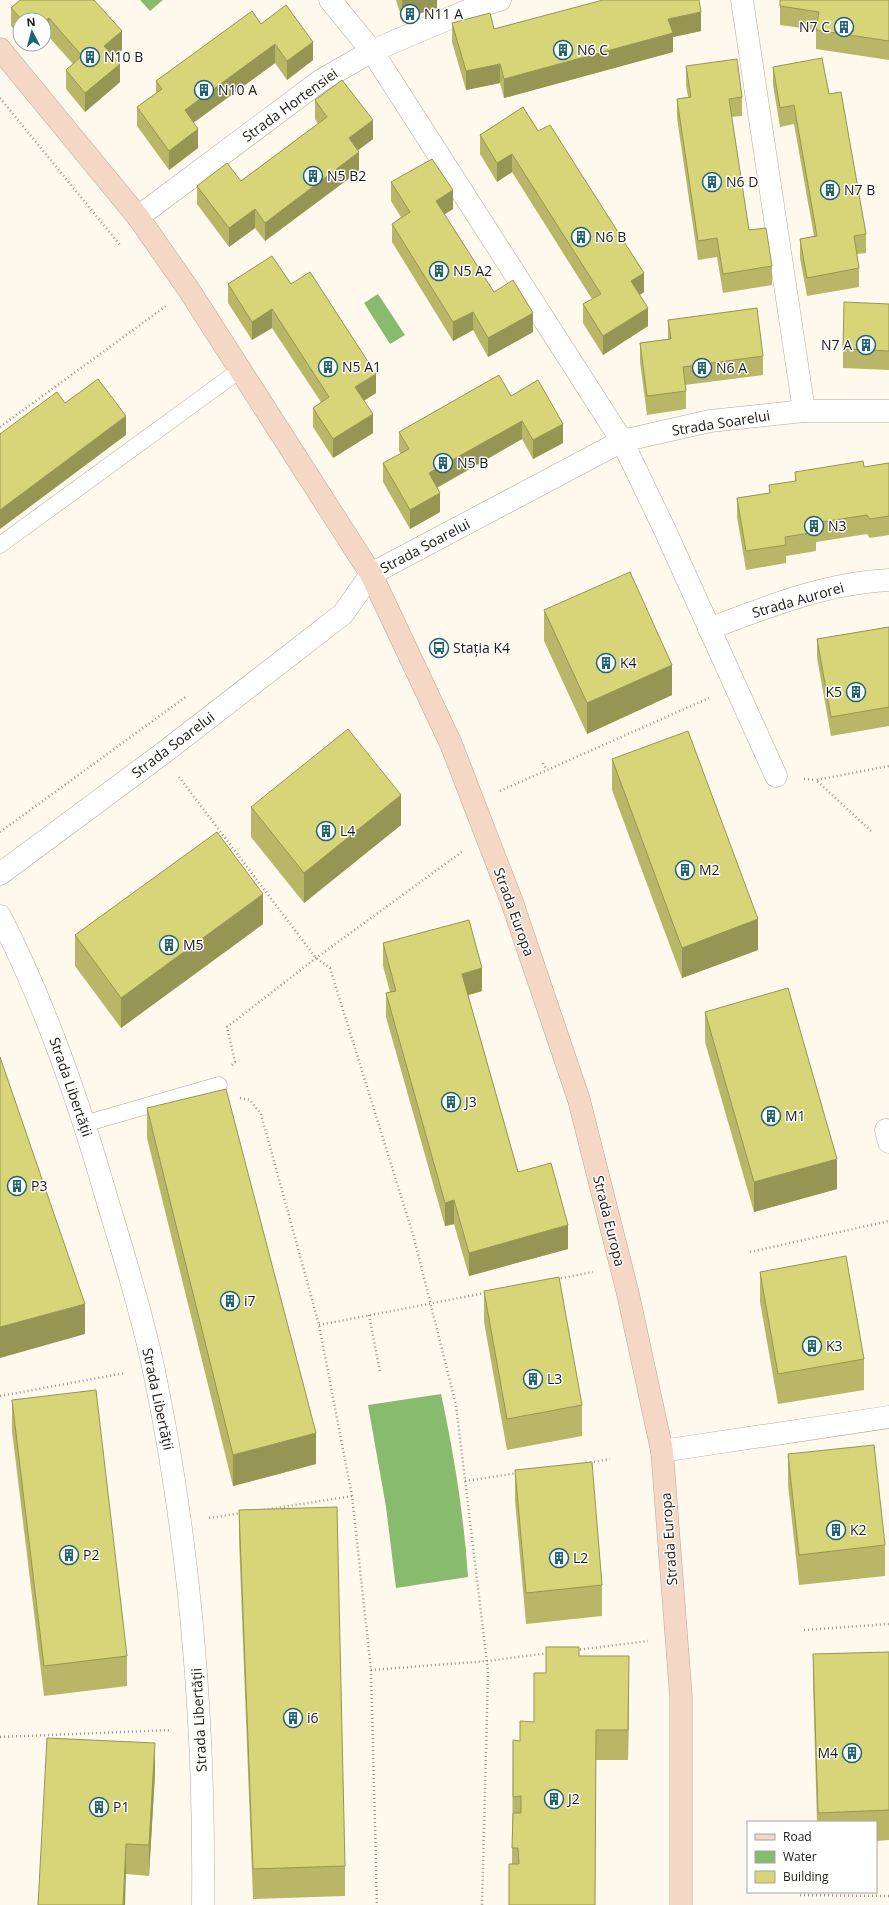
<svg xmlns="http://www.w3.org/2000/svg" width="889" height="1905" viewBox="0 0 889 1905" font-family="'Open Sans',sans-serif">
<rect width="100%" height="100%" fill="#fff8ed"/>
<g fill="#89bb6f">
<path d="M140,0H163L150,11Z"/>
<path d="M378,294L405,335L390,344L364,303Z"/>
<path d="M441,1394C454,1454 464,1516 468,1577L396,1588L386,1507L368,1405Z"/>
</g>
<g fill="none" stroke-linecap="round" stroke-linejoin="round">
<defs>
<g id="lane">
<path d="M0,545L240,370"/>
<path d="M84,1124L219,1085"/>
</g>
<g id="street">
<path d="M330,0L372,51L622,441L664,528L776,776"/>
<path d="M742,0L804,411"/>
<path d="M138,217L320,81L372,51L476,7L500,0"/>
<path d="M709,629C766,607 826,583 889,580"/>
<path d="M0,874L162,754L343,614L371,574L622,441L710,421L804,411H889"/>
<path d="M0,916C47,1008 80,1104 108,1203C125,1258 142,1314 154,1371C191,1548 205,1724 203,1905"/>
<path d="M886,1130L889,1142"/>
<path d="M662,1451L889,1417"/>
</g>
<path id="secondary" d="M0,49L138,217L189,290L371,574L451,744L512,902L579,1100L628,1294L662,1451L681,1697V1905"/>
</defs>
<use href="#lane" stroke="#b2aa9d" stroke-width="17"/>
<use href="#street" stroke="#b2aa9d" stroke-width="23"/>
<use href="#secondary" stroke="#b2aa9d" stroke-width="23"/>
<g stroke="#99948c" stroke-width="2.5" stroke-dasharray="1 3" stroke-linecap="butt">
<path d="M0,98L120,245"/>
<path d="M0,427L166,306"/>
<path d="M543,763L546,769"/>
<path d="M179,777L316,958L330,968L414,1238L456,1405L488,1671L482,1905"/>
<path d="M804,779L816,780"/>
<path d="M500,791L709,698"/>
<path d="M871,831L816,780L889,766"/>
<path d="M0,832L187,696"/>
<path d="M232,1065L235,1062L227,1027L316,958L463,851"/>
<path d="M240,1098L250,1100L261,1114L319,1325L352,1496L371,1670L377,1905"/>
<path d="M750,1252L889,1221"/>
<path d="M557,1279L593,1272"/>
<path d="M369,1315L380,1372"/>
<path d="M319,1325L485,1293"/>
<path d="M0,1396L125,1373"/>
<path d="M586,1463L610,1459"/>
<path d="M465,1481L518,1473"/>
<path d="M264,1510L352,1496"/>
<path d="M209,1518L241,1513"/>
<path d="M804,1630L889,1624"/>
<path d="M576,1650L648,1641"/>
<path d="M371,1670L487,1661L549,1653"/>
<path d="M0,1737L172,1730"/>
<path d="M800,1895L889,1896"/>
</g>
<use href="#lane" stroke="#fff" stroke-width="16"/>
<use href="#street" stroke="#fff" stroke-width="22"/>
<use href="#secondary" stroke="#f4d7c4" stroke-width="22"/>
</g>
<g fill="#b9b767">
<path d="M20,0L122,50L114,57L120,82L85,112L66,89V70L73,64L49,37L44,20H20V36L11,26V8Z"/>
<path d="M396,0H437V8L402,19Z"/>
<path d="M889,0V60L816,49V30L780,25V6Z"/>
<path d="M452,23L494,29L701,31L673,37V52L504,98L500,83L466,90L452,42Z"/>
<path d="M261,24L313,60L287,80L275,63L194,122L198,148L169,170L137,126V107L156,93V81Z"/>
<path d="M27,44H40L33,51Z"/>
<path d="M686,66L742,97V116L731,117L749,230L772,266V285L723,293L717,257L698,260L677,118V99L688,97L686,85Z"/>
<path d="M773,67L829,94L866,234V253L857,254L859,268V287L807,296L800,258V239L814,236L794,124L780,127L773,85Z"/>
<path d="M315,100L373,139L358,150L359,171L265,241L255,228L229,247L197,204V186L241,181L318,124L315,119Z"/>
<path d="M523,107L644,292L640,295L648,326L603,355L583,323V304L592,299L512,172L497,182L480,154V135Z"/>
<path d="M391,182L453,209L444,214L494,292L533,332L488,357L473,330L453,341L392,242V224L401,217L391,201Z"/>
<path d="M228,284H291L376,393L364,401L373,433L333,458L313,427V408L321,402L272,328L252,340L228,303Z"/>
<path d="M889,304V370L843,368V349Z"/>
<path d="M668,320L763,356V375L685,385L686,391V409L647,415L640,362V343L668,339Z"/>
<path d="M511,396L563,443L533,459L522,439L437,488L440,512L410,529L383,482V463L401,454L399,451V432Z"/>
<path d="M889,463V535L870,538L867,534L816,542V551L786,556V563L746,570L737,517V498L769,493V485L795,481V472L864,467Z"/>
<path d="M544,610L672,695L587,734L544,641Z"/>
<path d="M889,627V726L831,736L817,658V639Z"/>
<path d="M612,759L758,950L682,978L612,790Z"/>
<path d="M251,807L401,825L304,903L251,837Z"/>
<path d="M263,924L121,1028L75,966V935Z"/>
<path d="M383,943L482,991L468,995L518,1172L568,1249L469,1276L454,1224L445,1226L386,1017V993L390,992L383,966Z"/>
<path d="M705,1012L837,1189L754,1212L705,1042Z"/>
<path d="M147,1108L316,1464L233,1486L147,1138Z"/>
<path d="M760,1272L864,1359V1390L778,1404L760,1302Z"/>
<path d="M484,1291L582,1405V1436L507,1450L484,1322Z"/>
<path d="M12,1400L127,1656V1686L44,1696L12,1431Z"/>
<path d="M788,1454L885,1545V1576L799,1585L788,1485Z"/>
<path d="M515,1470L602,1585V1616L526,1624L515,1500Z"/>
<path d="M239,1510L345,1866V1896L253,1899L239,1540Z"/>
<path d="M889,1652V1840L876,1841V1822H817L813,1684V1654Z"/>
<path d="M579,1656L629,1686L628,1760H596L595,1905L512,1864L513,1740L520,1741L534,1722L546,1673Z"/>
<path d="M155,1773L149,1876L126,1874L38,1905Z"/>
</g>
<g fill="#969554">
<path d="M402,0H437V8L402,19Z"/>
<path d="M701,12V31L673,37V52L504,98V79L668,19Z"/>
<path d="M49,18V37L44,41V22Z"/>
<path d="M122,31V50L104,65V46Z"/>
<path d="M313,42V60L287,80V61Z"/>
<path d="M33,44H40L33,51Z"/>
<path d="M275,44V63L185,129V110Z"/>
<path d="M120,64V82L85,112V93Z"/>
<path d="M500,64V83L466,90V71Z"/>
<path d="M373,120V139L349,157V138Z"/>
<path d="M198,129V148L169,170V151Z"/>
<path d="M359,152V171L265,241V223Z"/>
<path d="M512,154V172L497,182V163Z"/>
<path d="M453,190V209L436,220V201Z"/>
<path d="M255,209V228L229,247V228Z"/>
<path d="M644,273V292L631,300V281Z"/>
<path d="M648,308V326L603,355V336Z"/>
<path d="M272,309V328L252,340V322Z"/>
<path d="M473,312V330L453,341V322Z"/>
<path d="M533,313V332L488,357V338Z"/>
<path d="M376,374V393L355,406V387Z"/>
<path d="M373,414V433L333,458V439Z"/>
<path d="M126,416V435L0,529V510Z"/>
<path d="M522,421V439L429,492V473Z"/>
<path d="M563,424V443L533,459V440Z"/>
<path d="M440,493V512L410,529V510Z"/>
<path d="M672,665V695L587,734V703Z"/>
<path d="M401,795V825L304,903V873Z"/>
<path d="M263,894V924L121,1028V998Z"/>
<path d="M758,919V950L682,978V948Z"/>
<path d="M482,968V991L462,997V974Z"/>
<path d="M837,1159V1189L754,1212V1182Z"/>
<path d="M454,1200V1224L445,1226V1203Z"/>
<path d="M568,1225V1249L469,1276V1253Z"/>
<path d="M85,1304V1334L0,1358V1327Z"/>
<path d="M316,1433V1464L233,1486V1455Z"/>
<path d="M629,1656V1686L628,1760V1730Z"/>
<path d="M155,1743V1773L149,1876V1845Z"/>
<path d="M126,1844V1874L125,1905H123Z"/>
</g>
<g fill="#d7d578" stroke="#969554">
<path d="M20,0H94L122,31L104,46L120,64L85,93L66,70L82,56L49,18L44,22V20H22L11,8Z"/>
<path d="M603,0H699L701,12L668,19L673,33L504,79L500,64L466,71L452,23L490,13L494,29Z"/>
<path d="M780,0H889V41L816,30L819,12L780,6Z"/>
<path d="M286,5L313,42L287,61L275,44L185,110L198,129L169,151L137,107L162,89L156,81L252,11L261,24Z"/>
<path d="M822,58L829,94L841,92L866,234L854,236L859,268L807,278L800,239L817,236L794,105L780,108L773,67Z"/>
<path d="M737,59L742,97L729,99L749,230L766,228L772,266L723,274L717,238L698,241L677,99L691,97L686,66Z"/>
<path d="M342,80L373,120L349,138L359,152L265,223L255,209L229,228L197,186L227,163L241,181L327,117L315,100Z"/>
<path d="M523,107L538,131L550,125L644,273L631,281L648,308L603,336L583,304L601,294L512,154L497,163L480,135Z"/>
<path d="M432,159L453,190L436,201L494,292L513,280L533,313L488,338L473,312L453,322L392,224L410,212L391,182Z"/>
<path d="M272,256L291,284L310,272L376,374L355,387L373,414L333,439L313,408L329,397L272,309L252,322L228,284Z"/>
<path d="M844,302L889,304V351L843,349Z"/>
<path d="M757,308L763,356L683,367L686,391L647,396L640,343L671,339L668,320Z"/>
<path d="M499,375L511,396L538,380L563,424L533,440L522,421L429,473L440,493L410,510L383,463L409,449L399,432Z"/>
<path d="M98,379L126,416L0,510V434L57,392L65,403Z"/>
<path d="M863,461L864,467L889,463V516L870,519L867,515L815,523L816,532L785,537L786,545L746,551L737,498L770,493L769,485L796,481L795,472Z"/>
<path d="M630,572L672,665L587,703L544,610Z"/>
<path d="M889,627V707L831,717L817,639Z"/>
<path d="M348,729L401,795L304,873L251,807Z"/>
<path d="M688,731L758,919L682,948L612,759Z"/>
<path d="M217,832L263,894L121,998L75,935Z"/>
<path d="M469,920L482,968L462,974L518,1172L551,1163L568,1225L469,1253L454,1200L445,1203L386,993L396,991L383,943Z"/>
<path d="M788,988L837,1159L754,1182L705,1012Z"/>
<path d="M0,1057L85,1304L0,1327Z"/>
<path d="M226,1089L316,1433L233,1455L147,1108Z"/>
<path d="M846,1256L864,1359L778,1374L760,1272Z"/>
<path d="M559,1277L582,1405L507,1419L484,1291Z"/>
<path d="M96,1390L127,1656L44,1666L12,1400Z"/>
<path d="M874,1445L885,1545L799,1555L788,1454Z"/>
<path d="M592,1462L602,1585L526,1593L515,1470Z"/>
<path d="M337,1507L345,1866L253,1869L239,1510Z"/>
<path d="M546,1647H579V1656H629L628,1730H596L595,1905H509V1864H519L518,1848H512L513,1813H521V1796L513,1797V1740L520,1741V1721L534,1722V1673H546Z"/>
<path d="M889,1652V1810L818,1813L813,1654Z"/>
<path d="M47,1738L155,1743L149,1845L126,1844L123,1905H38Z"/>
</g>
<defs>
<symbol id="building-ring" viewBox="-11 -11 22 22"><circle r="9.5" fill="#fff" stroke="#1f6375" stroke-width="1.5"/><path d="M-4-6H4V6H1V3H-1V6H-4ZM-2.5-4.3h1.7v1.8h-1.7ZM.8-4.3h1.7v1.8H.8ZM-2.5-1h1.7V.8h-1.7ZM.8-1h1.7V.8H.8Z" fill="#1f6375"/></symbol>
<symbol id="bus-ring" viewBox="-11 -11 22 22"><circle r="9.5" fill="#fff" stroke="#1f6375" stroke-width="1.5"/><path d="M-5-6H5V4H4V6H2V4H-2V6H-4V4H-5ZM-3.5-4V0h7V-4ZM-3.5 1.2v1.5H-2V1.2ZM2 1.2v1.5H3.5V1.2Z" fill="#1f6375"/></symbol>
</defs>
<g fill-rule="evenodd">
<use href="#building-ring" x="399" y="3" width="22" height="22"/>
<use href="#building-ring" x="833" y="16" width="22" height="22"/>
<use href="#building-ring" x="552" y="39" width="22" height="22"/>
<use href="#building-ring" x="79" y="46" width="22" height="22"/>
<use href="#building-ring" x="193" y="79" width="22" height="22"/>
<use href="#building-ring" x="302" y="165" width="22" height="22"/>
<use href="#building-ring" x="701" y="171" width="22" height="22"/>
<use href="#building-ring" x="819" y="179" width="22" height="22"/>
<use href="#building-ring" x="570" y="226" width="22" height="22"/>
<use href="#building-ring" x="428" y="260" width="22" height="22"/>
<use href="#building-ring" x="855" y="334" width="22" height="22"/>
<use href="#building-ring" x="317" y="356" width="22" height="22"/>
<use href="#building-ring" x="691" y="357" width="22" height="22"/>
<use href="#building-ring" x="432" y="452" width="22" height="22"/>
<use href="#building-ring" x="803" y="515" width="22" height="22"/>
<use href="#bus-ring" x="428" y="637" width="22" height="22"/>
<use href="#building-ring" x="595" y="652" width="22" height="22"/>
<use href="#building-ring" x="845" y="681" width="22" height="22"/>
<use href="#building-ring" x="315" y="820" width="22" height="22"/>
<use href="#building-ring" x="674" y="859" width="22" height="22"/>
<use href="#building-ring" x="158" y="934" width="22" height="22"/>
<use href="#building-ring" x="440" y="1091" width="22" height="22"/>
<use href="#building-ring" x="760" y="1105" width="22" height="22"/>
<use href="#building-ring" x="6" y="1175" width="22" height="22"/>
<use href="#building-ring" x="219" y="1290" width="22" height="22"/>
<use href="#building-ring" x="801" y="1335" width="22" height="22"/>
<use href="#building-ring" x="522" y="1368" width="22" height="22"/>
<use href="#building-ring" x="825" y="1519" width="22" height="22"/>
<use href="#building-ring" x="58" y="1544" width="22" height="22"/>
<use href="#building-ring" x="548" y="1547" width="22" height="22"/>
<use href="#building-ring" x="282" y="1707" width="22" height="22"/>
<use href="#building-ring" x="841" y="1742" width="22" height="22"/>
<use href="#building-ring" x="543" y="1788" width="22" height="22"/>
<use href="#building-ring" x="88" y="1796" width="22" height="22"/>
</g>
<g text-anchor="middle" stroke-width="3" stroke-linejoin="round" paint-order="stroke">
<g font-size="14" fill="#1b1813" stroke="#fff" text-anchor="start">
<text x="424" y="19">N11 A</text>
<text x="830" y="32" text-anchor="end">N7 C</text>
<text x="577" y="55">N6 C</text>
<text x="104" y="62">N10 B</text>
<text x="218" y="95">N10 A</text>
<text x="327" y="181">N5 B2</text>
<text x="726" y="187">N6 D</text>
<text x="844" y="195">N7 B</text>
<text x="595" y="242">N6 B</text>
<text x="453" y="276">N5 A2</text>
<text x="852" y="350" text-anchor="end">N7 A</text>
<text x="342" y="372">N5 A1</text>
<text x="716" y="373">N6 A</text>
<text x="457" y="468">N5 B</text>
<text x="828" y="531">N3</text>
<text x="453" y="653">Stația K4</text>
<text x="620" y="668">K4</text>
<text x="842" y="697" text-anchor="end">K5</text>
<text x="340" y="836">L4</text>
<text x="699" y="875">M2</text>
<text x="183" y="950">M5</text>
<text x="465" y="1107">J3</text>
<text x="785" y="1121">M1</text>
<text x="31" y="1191">P3</text>
<text x="244" y="1306">i7</text>
<text x="826" y="1351">K3</text>
<text x="547" y="1384">L3</text>
<text x="850" y="1535">K2</text>
<text x="83" y="1560">P2</text>
<text x="573" y="1563">L2</text>
<text x="307" y="1723">i6</text>
<text x="838" y="1758" text-anchor="end">M4</text>
<text x="568" y="1804">J2</text>
<text x="113" y="1812">P1</text>
</g>
<g font-size="14" fill="#1b1813" stroke="#fff">
<text transform="translate(290 105) rotate(-36)" y="5">Strada Hortensiei</text>
<text transform="translate(721 423) rotate(-9)" y="5">Strada Soarelui</text>
<text transform="translate(425 546) rotate(-28)" y="5">Strada Soarelui</text>
<text transform="translate(798 600) rotate(-16)" y="5">Strada Aurorei</text>
<text transform="translate(173 745) rotate(-37)" y="5">Strada Soarelui</text>
<text transform="translate(514 912) rotate(70)" y="5">Strada Europa</text>
<text transform="translate(71 1087) rotate(71)" y="5">Strada Libertății</text>
<text transform="translate(609 1221) rotate(76)" y="5">Strada Europa</text>
<text transform="translate(158 1399) rotate(78)" y="5">Strada Libertății</text>
<text transform="translate(669 1539) rotate(-94)" y="5">Strada Europa</text>
<text transform="translate(199 1720) rotate(-93)" y="5">Strada Libertății</text>
</g>
</g>
<rect x="747" y="1821" width="130" height="72" fill="#ffffff" stroke="#a4a3a1"/>
<rect x="755" y="1834" width="20" height="6" fill="#f4d7c4" stroke="#a4a3a1"/>
<text x="783" y="1841" font-size="12" fill="#1b1813">Road</text>
<rect x="755" y="1851" width="20" height="12" fill="#89bb6f" stroke="#a4a3a1"/>
<text x="783" y="1861" font-size="12" fill="#1b1813">Water</text>
<rect x="755" y="1871" width="20" height="12" fill="#d7d578" stroke="#a4a3a1"/>
<text x="783" y="1881" font-size="12" fill="#1b1813">Building</text>
<g transform="translate(32 32) rotate(354)"><circle r="19" fill="#ffffff" stroke="#a4a3a1"/>
<path d="M0-3L7 15L0 10L-7 15Z" fill="#1f6375"/>
<text y="-6" font-size="11" font-weight="bold" text-anchor="middle" fill="#1b1813">N</text>
</g>
</svg>
